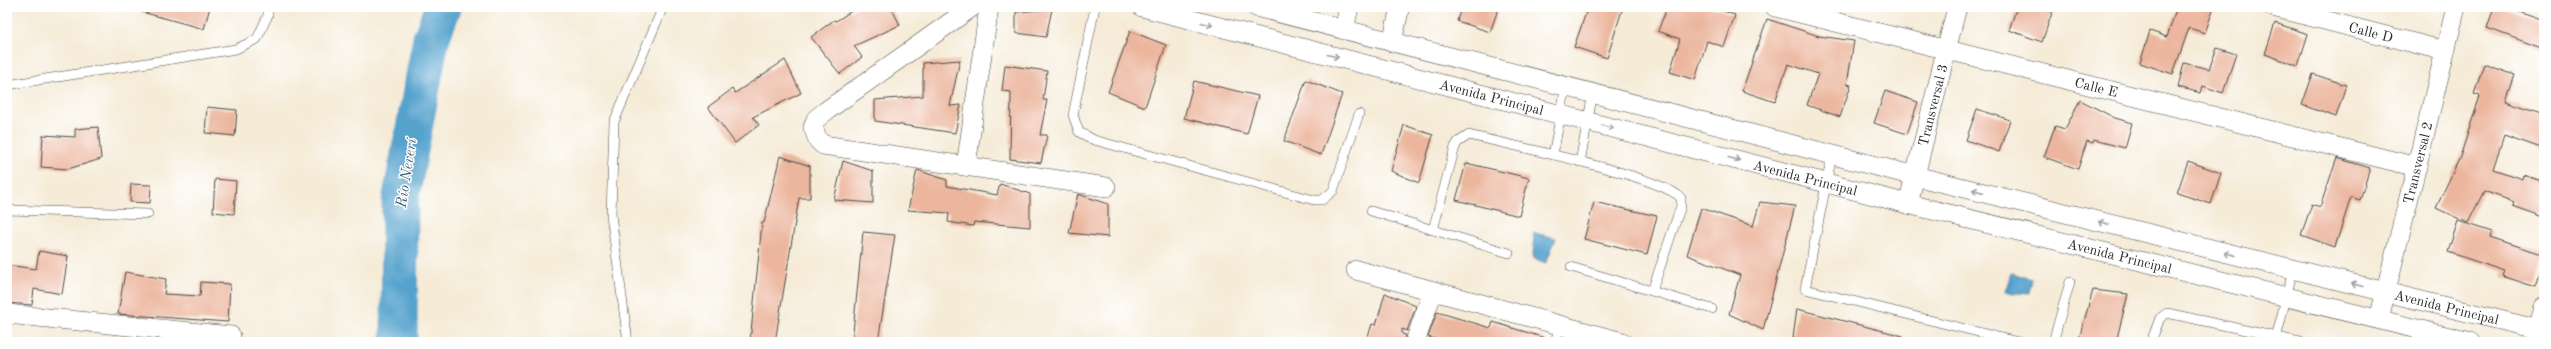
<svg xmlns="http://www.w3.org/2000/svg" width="2551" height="349" viewBox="0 0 2551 349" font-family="'Old Standard TT',serif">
<rect width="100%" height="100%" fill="#fff"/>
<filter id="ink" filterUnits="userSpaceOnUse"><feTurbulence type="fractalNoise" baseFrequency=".025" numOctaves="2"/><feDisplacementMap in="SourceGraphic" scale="8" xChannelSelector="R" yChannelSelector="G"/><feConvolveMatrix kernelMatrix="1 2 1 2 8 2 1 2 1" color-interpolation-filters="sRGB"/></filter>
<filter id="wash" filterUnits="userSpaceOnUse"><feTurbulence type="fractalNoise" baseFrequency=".012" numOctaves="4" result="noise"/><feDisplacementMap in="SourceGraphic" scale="16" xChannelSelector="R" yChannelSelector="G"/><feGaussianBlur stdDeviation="0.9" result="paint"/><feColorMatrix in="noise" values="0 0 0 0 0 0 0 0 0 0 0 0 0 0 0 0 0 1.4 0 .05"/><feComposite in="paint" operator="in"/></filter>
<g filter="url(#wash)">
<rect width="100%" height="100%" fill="#f5ebd7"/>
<g fill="#54a2cd" stroke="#40667c">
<path d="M1534,233L1556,238L1546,263L1533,258Z"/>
<path d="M2011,273L2032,279L2029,294L2005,292Z"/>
</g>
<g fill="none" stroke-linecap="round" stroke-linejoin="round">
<path stroke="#54a2cd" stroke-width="37" d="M399,342L400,202L431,39L443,7"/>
</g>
<g id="blocks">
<g fill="#ecb69e">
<path d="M143,7H210L204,29L142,12Z"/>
<path d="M858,7H891L900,25L854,46L862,57L840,74L811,37L834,20L836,21Z"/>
<path d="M1461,7H1499L1490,32L1457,21Z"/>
<path d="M1588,7H1623L1607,58L1574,47Z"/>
<path d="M1667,7H1711L1735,15L1724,47L1707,41L1695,80L1670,72L1680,39L1658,31Z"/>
<path d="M2017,7H2044L2053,10L2042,42L2009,30Z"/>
<path d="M2177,7H2214L2205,33L2189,28L2173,74L2140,63L2150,31L2167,37Z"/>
<path d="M2494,7H2505L2544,21V49L2487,28Z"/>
<path d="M1052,9L1046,37L1016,33V12Z"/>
<path d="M1767,19L1819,36L1854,41L1847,84L1851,85L1840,117L1807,105L1818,74L1788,64L1775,102L1742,91Z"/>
<path d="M2275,23L2308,34L2298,66L2265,54Z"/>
<path d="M1130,31L1166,45L1145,107L1108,92Z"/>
<path d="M2217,48L2236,54L2223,93L2203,86L2201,93L2178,87L2184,63L2209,69Z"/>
<path d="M785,60L801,93L753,117L759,125L735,143L708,107L732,89L735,93Z"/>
<path d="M960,60L950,106L961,105L955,133L875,121V100L923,96V63Z"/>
<path d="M2484,64L2515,75L2506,101L2544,114V149L2504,135L2493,169L2522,179L2523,175L2544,182V217L2513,206L2514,202L2484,191L2468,223L2436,208L2460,157L2480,96L2474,94Z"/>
<path d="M1005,65L1047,71L1043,100H1047L1040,135H1047L1041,163L1010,159L1011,92L1002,91Z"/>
<path d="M2313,74L2346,85L2336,117L2302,105Z"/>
<path d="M1306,80L1342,94L1321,155L1284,141Z"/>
<path d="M1194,81L1258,96L1247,134L1184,118Z"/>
<path d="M1885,91L1918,102L1907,134L1874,123Z"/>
<path d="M2080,100L2115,118L2132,123L2125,148L2094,140L2093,143L2087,141L2078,169L2044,157L2055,126L2065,129Z"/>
<path d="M207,107L237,110L235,136L205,133Z"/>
<path d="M1977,109L2010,120L1999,152L1966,140Z"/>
<path d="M1404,125L1433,135L1419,183L1391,171Z"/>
<path d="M98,127L101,159L68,169L41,167L43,135L75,137V129Z"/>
<path d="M780,156L810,166V198H799L775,342H750L762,223H764Z"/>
<path d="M2337,158L2370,168L2360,200L2351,197L2335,247L2301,235L2312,204L2320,207Z"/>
<path d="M843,161L873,171V203L834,200Z"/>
<path d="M2188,161L2221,173L2211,204L2177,193Z"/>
<path d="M1466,163L1529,178L1519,216L1456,200Z"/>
<path d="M917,170L947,180V186L997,195L1000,184L1030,194V227L974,222L973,226L948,222L949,213L908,210Z"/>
<path d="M215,179L236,181L234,214L213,212Z"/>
<path d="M131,184L151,185L150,203L130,202Z"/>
<path d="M1078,194L1108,204V237L1069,233Z"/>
<path d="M1594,202L1657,216L1647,255L1584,239Z"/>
<path d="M1760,202L1795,206L1763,330L1729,314L1740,275L1687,255L1701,208L1753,226Z"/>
<path d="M2458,221L2492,232L2490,237L2544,255V262L2536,287L2502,276L2504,271L2448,252Z"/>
<path d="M863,232L895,235L878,342H852Z"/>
<path d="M39,251L68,256L62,294L34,289L32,305L7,303V265L36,269Z"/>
<path d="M125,272L166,279L164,294L200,296L201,282L230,284L228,322L118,314Z"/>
<path d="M2093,290L2128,294L2116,342H2078Z"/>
<path d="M1385,293L1416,306L1407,331L1402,329V334L1406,335L1404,342H1366L1372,324L1376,325Z"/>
<path d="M1797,309L1903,336L1902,342H1810L1793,338Z"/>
<path d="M1437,312L1491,328L1493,322L1545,338L1544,342H1444L1428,337Z"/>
</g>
</g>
</g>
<g filter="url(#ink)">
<use href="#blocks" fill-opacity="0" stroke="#494845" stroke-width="1"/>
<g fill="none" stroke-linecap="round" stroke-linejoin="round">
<defs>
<g id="service">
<path d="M1095,7L1073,115L1079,132L1094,140L1314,200H1322L1333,191L1359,114"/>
<path d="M7,85L236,49L257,39L268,15V7"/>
<path d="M1553,155L1566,86"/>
<path d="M1832,155L1805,289L2018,342"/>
<path d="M1580,162L1593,93"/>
<path d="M7,210L148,214"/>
<path d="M1371,211L1509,253"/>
<path d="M1433,230L1455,147L1458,142L1469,135C1505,144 1661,176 1681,198V206L1652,291"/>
<path d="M1571,267L1712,309"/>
<path d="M2277,335L2293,269"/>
<path d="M628,342L611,215L614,122L663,7"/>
<path d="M1555,342L1560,325"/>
<path d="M2053,342L2070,282"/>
<path d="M2151,342L2160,318L2167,313L2300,342"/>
</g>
<g id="minor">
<path d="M972,7L826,111L816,119L813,127L818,140L823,145L1106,187"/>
<path id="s1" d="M1142,7L1908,204L2470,342"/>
<path id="s2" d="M1256,7L1915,176L2544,331"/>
<path id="s3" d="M1775,7L2417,167"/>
<path id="s4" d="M2273,7L2445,51"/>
<path d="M1344,30L1349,7"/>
<path d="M1392,42L1400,7"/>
<path d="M966,166L989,7"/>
<path id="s5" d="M1908,204L1957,7"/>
<path d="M1356,270L1622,342"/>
<path d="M7,314L231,336"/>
<path id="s6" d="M2379,319L2456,7"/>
<path d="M2536,341L2544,307"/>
<path d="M1415,342L1433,291"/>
</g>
</defs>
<use href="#service" stroke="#494845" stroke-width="10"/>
<use href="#minor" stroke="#494845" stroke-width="20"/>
<use href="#service" stroke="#fff" stroke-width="9"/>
<use href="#minor" stroke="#fff" stroke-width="19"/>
</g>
<defs><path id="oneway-shaft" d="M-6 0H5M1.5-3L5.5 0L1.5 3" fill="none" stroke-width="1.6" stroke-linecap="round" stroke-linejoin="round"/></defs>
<g stroke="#a0a0a0">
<use href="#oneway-shaft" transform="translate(1207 24) rotate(14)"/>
<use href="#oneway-shaft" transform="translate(1333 56) rotate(14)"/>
<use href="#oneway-shaft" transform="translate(1608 127) rotate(14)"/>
<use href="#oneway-shaft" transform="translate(1734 159) rotate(14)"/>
<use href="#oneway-shaft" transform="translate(1978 191) rotate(-166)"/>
<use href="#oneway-shaft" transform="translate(2104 223) rotate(-166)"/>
<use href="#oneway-shaft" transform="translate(2230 254) rotate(-166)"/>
<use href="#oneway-shaft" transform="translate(2357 285) rotate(-166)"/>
</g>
</g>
<g text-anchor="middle" stroke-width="3" stroke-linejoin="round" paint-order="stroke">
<g font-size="14" fill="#2b2b2b" stroke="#fff">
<text dy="5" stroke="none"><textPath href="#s4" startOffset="101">Calle D</textPath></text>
<text dy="5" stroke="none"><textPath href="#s3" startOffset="331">Calle E</textPath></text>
<text dy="5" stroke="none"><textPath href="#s1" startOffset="361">Avenida Principal</textPath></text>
<text dy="5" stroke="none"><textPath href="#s5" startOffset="102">Transversal 3</textPath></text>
<text dy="5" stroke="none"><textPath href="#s6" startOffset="161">Transversal 2</textPath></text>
<text dy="5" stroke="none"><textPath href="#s1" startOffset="685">Avenida Principal</textPath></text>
<text dy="5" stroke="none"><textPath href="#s1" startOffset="1009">Avenida Principal</textPath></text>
<text dy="5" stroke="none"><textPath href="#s2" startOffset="1228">Avenida Principal</textPath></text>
</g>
<g font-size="15" font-style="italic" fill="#3d6174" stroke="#fff">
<text transform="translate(406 173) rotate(-81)" y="5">Río Neverí</text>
</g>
</g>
<rect width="2551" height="349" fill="none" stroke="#fff" stroke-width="24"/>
</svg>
